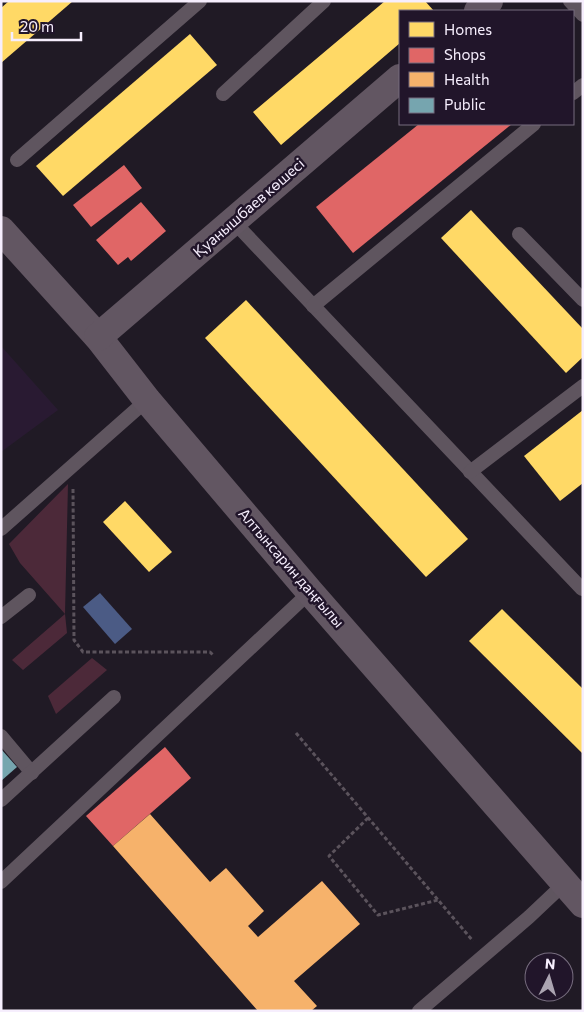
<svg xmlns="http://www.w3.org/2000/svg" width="584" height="1012" viewBox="0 0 584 1012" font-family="Commissioner,sans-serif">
<rect width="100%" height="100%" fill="#201a25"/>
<path fill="#291a32" d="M1,346L58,410L1,452Z"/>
<g fill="#4c2939">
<path d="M68,484L65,614L67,633L23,670L12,660L65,614L20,563L9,544Z"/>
<path d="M92,658L107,670L56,714L48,696Z"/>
</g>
<path fill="#4b5b85" d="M100,593L132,629L115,644L83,607Z"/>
<g fill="#ffd966">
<path d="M9,1H73L1,63V8Z"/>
<path d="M385,1H425L434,11H400V43L281,145L253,112Z"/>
<path d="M190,34L217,65L63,196L36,166Z"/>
<path d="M471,210L583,329V357L566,373L441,238Z"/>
<path d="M246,300L468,539L426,577L205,338Z"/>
<path d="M583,410V483L560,501L524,456Z"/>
<path d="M125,501L172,552L149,572L103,522Z"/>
<path d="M502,609L583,689V754L469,641Z"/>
</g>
<g fill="#e06666">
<path d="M419,124H512L353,253L316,207Z"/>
<path d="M124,165L142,188L91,227L73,205Z"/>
<path d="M141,202L166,231L131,261L128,257L118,265L96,240Z"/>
<path d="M165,747L191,778L113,846L86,816Z"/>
</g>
<path fill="#f6b26b" d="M150,814L210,882L226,868L264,911L248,926L258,937L322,881L360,924L294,981L317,1006L311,1011H258L113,846Z"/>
<path fill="#76a5af" d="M1,749L17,767L1,781Z"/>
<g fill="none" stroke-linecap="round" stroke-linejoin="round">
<g stroke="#5b535c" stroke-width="3" stroke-dasharray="4 2.5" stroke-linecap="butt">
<path d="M73,489L74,640L83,652H210L214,656"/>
<path d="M296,733L473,941"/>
<path d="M368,818L329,856L378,915L438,900"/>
</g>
<g stroke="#5f555f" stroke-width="14">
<path d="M570,1L583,15"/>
<path d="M573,93L583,85"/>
<path d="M223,94L324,1"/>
<path d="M17,160L200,1"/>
<path d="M233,221L582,589"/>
<path d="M519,234L583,300"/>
<path d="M313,306L534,124"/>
<path d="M470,472L583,386"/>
<path d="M1,529L147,400"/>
<path d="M1,617L29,595"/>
<path d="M1,736L32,773"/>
<path d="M1,800L114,697"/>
<path d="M1,882L310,592"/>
<path d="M419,1011L529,917L565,883"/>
</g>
<g stroke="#625662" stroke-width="28">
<path d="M478,11L489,1"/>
<path d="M1,230L98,337L147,400L310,592L583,904"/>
<path d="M98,337L400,78"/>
</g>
</g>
<g text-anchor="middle" stroke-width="5" stroke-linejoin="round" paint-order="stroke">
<g font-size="15" fill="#f6eefd" stroke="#21152a">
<text transform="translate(249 208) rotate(-41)" y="5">Қуанышбаев көшесі</text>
<text transform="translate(291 568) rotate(49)" y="5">Алтынсарин даңғылы</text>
</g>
</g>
<rect width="584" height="1012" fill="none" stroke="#f6eefd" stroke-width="5"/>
<rect x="399" y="10" width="175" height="115" fill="#21152a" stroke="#766c7e"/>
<rect x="409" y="22" width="25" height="15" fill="#ffd966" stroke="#766c7e"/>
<text x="444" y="35" font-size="15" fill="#f6eefd">Homes</text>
<rect x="409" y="48" width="25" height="15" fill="#e06666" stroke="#766c7e"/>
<text x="444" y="60" font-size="15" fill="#f6eefd">Shops</text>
<rect x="409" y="72" width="25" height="15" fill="#f6b26b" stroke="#766c7e"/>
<text x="444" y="85" font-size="15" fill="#f6eefd">Health</text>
<rect x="409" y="98" width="25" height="15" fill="#76a5af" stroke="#766c7e"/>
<text x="444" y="110" font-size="15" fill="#f6eefd">Public</text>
<g transform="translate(549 977) rotate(5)"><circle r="24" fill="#21152a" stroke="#766c7e"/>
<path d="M0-4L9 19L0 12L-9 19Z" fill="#aba4b1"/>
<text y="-8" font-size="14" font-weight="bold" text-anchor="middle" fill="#f6eefd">N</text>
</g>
<path d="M12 32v8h69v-8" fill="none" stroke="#f6eefd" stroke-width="2.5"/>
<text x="20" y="32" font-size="15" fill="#f6eefd" stroke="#21152a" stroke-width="4" paint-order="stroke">20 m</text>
</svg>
